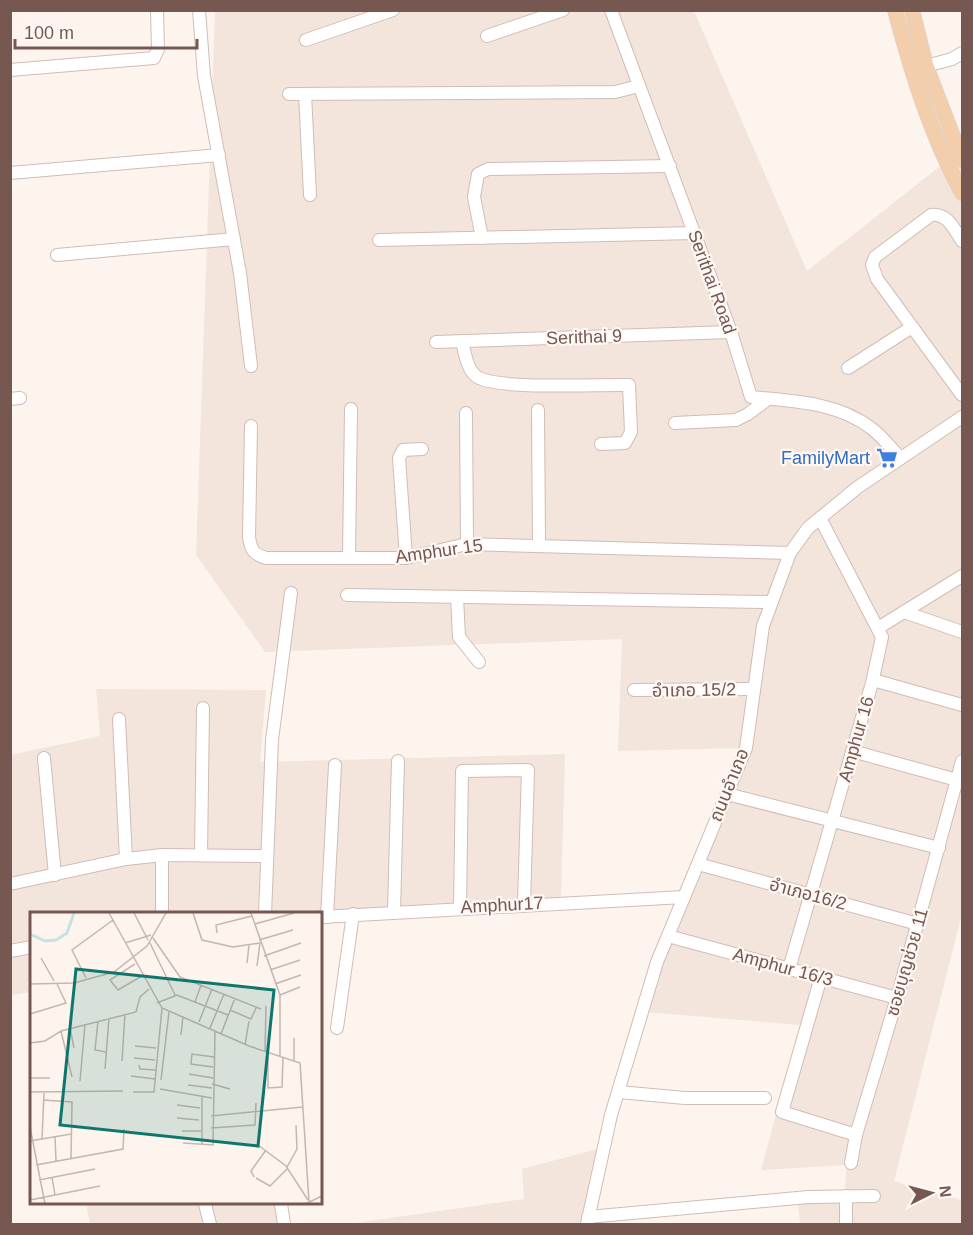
<svg xmlns="http://www.w3.org/2000/svg" width="973" height="1235" viewBox="0 0 973 1235" font-family="Helvetica,'Noto Sans Thai',sans-serif">
<rect width="100%" height="100%" fill="#fcf4ed"/>
<g fill="#f3e5dc">
<path d="M215,11H694L807,271L962,149V914L894,1181L962,1200V1224H800L798,1204L844,1195L847,1165L761,1170L800,1025L646,1012L660,961L748,748L618,751L622,639L265,652L196,555Z"/>
<path d="M96,689L266,690L260,762L565,754L561,899L304,914H32L31,992L11,995L10,755L100,736Z"/>
<path d="M601,1148L584,1224H348L524,1199L522,1169Z"/>
<path d="M86,1204H279L281,1224H90Z"/>
</g>
<g fill="none" stroke-linecap="round" stroke-linejoin="round">
<defs>
<g id="minor">
<path d="M199,10L204,76L240,273L251,366"/>
<path d="M611,10L731,332L751,397C792,401 837,402 871,428C882,436 891,448 900,458"/>
<path d="M487,36L563,10"/>
<path d="M306,40L393,10"/>
<path d="M926,66L952,59L962,53"/>
<path d="M10,70L154,58L158,49L157,10"/>
<path d="M289,94L615,92L639,86"/>
<path d="M305,94L310,195"/>
<path d="M10,173L219,155"/>
<path d="M482,238L474,197L478,174L488,169L670,166"/>
<path d="M379,240L695,233"/>
<path d="M962,241C954,229 948,213 931,215L875,257L872,265L877,279L962,395"/>
<path d="M57,255L234,239"/>
<path d="M462,341C465,353 467,372 479,378C505,390 597,384 629,385L631,432L625,443L601,444"/>
<path d="M436,342L731,332"/>
<path d="M848,368L912,327"/>
<path d="M10,399L20,398"/>
<path d="M538,410L539,544"/>
<path d="M466,413L467,544"/>
<path d="M675,423L736,420L748,414L768,399"/>
<path d="M251,426L249,537C251,550 253,554 266,558H406L467,544L790,553"/>
<path d="M349,557L351,409"/>
<path d="M406,558L399,458L403,450L422,449"/>
<path d="M347,595L771,602"/>
<path d="M457,597L459,637L479,662"/>
<path d="M904,612L962,632"/>
<path d="M878,628L962,576"/>
<path d="M873,680L962,705"/>
<path d="M634,690L754,689"/>
<path d="M119,719L126,859"/>
<path d="M852,751L957,780"/>
<path d="M44,758L55,875"/>
<path d="M727,794L939,848"/>
<path d="M201,855L203,708"/>
<path d="M698,864L918,924"/>
<path d="M10,884L126,859L162,855L265,856"/>
<path d="M460,908L462,771L528,770L524,904"/>
<path d="M394,911L398,761"/>
<path d="M162,914V855"/>
<path d="M265,914L272,740L291,593"/>
<path d="M321,917L684,897"/>
<path d="M327,917L335,765"/>
<path d="M668,936L897,998"/>
<path d="M10,951L32,947"/>
<path d="M789,969L872,683L882,637L820,518"/>
<path d="M821,977L782,1112L856,1135"/>
<path d="M337,1028L353,914"/>
<path d="M619,1092L685,1098H765"/>
<path d="M851,1163L856,1135L897,998L962,761"/>
<path d="M205,1204L210,1224"/>
<path d="M281,1204L284,1224"/>
<path d="M588,1217L808,1197L874,1196"/>
<path d="M587,1224L611,1115L657,962L746,748L763,626L790,553L808,528L858,487L962,417"/>
<path d="M846,1224V1196"/>
</g>
<g id="major">
<path d="M895,10C912,74 931,135 962,193"/>
<path d="M912,10L926,66L962,160"/>
</g>
</defs>
<use href="#minor" stroke="#d0bdb5" stroke-width="14"/>
<use href="#major" stroke="#d9d0ce" stroke-width="16"/>
<use href="#minor" stroke="#fff" stroke-width="12"/>
<use href="#major" stroke="#f3ceac" stroke-width="15"/>
</g>
<defs>
<symbol id="supermarket-bare" viewBox="-9 -9 18 18"><path d="M-6-5.5h2.5l.6 2H6L4.5 2H-2.5L-4.4-4H-6ZM-1.5 3.2a1.3 1.3 0 1 0 .1 0ZM3 3.2a1.3 1.3 0 1 0 .1 0Z" fill="#3f7fe0" stroke="#fef8f4" stroke-width="2.5" paint-order="stroke"/></symbol>
</defs>
<g fill-rule="evenodd">
<use href="#supermarket-bare" x="872" y="443" width="30" height="30"/>
</g>
<g text-anchor="middle" stroke-width="4.5" stroke-linejoin="round" paint-order="stroke">
<g font-size="18" fill="#765851" stroke="#fef8f4">
<text transform="translate(712 282) rotate(70)" y="6">Serithai Road</text>
<text transform="translate(584 337) rotate(-2)" y="6">Serithai 9</text>
<text transform="translate(439 551) rotate(-8)" y="6">Amphur 15</text>
<text transform="translate(694 690) rotate(-1)" y="6">อำเภอ 15/2</text>
<text transform="translate(856 739) rotate(-74)" y="6">Amphur 16</text>
<text transform="translate(729 785) rotate(-68)" y="6">ถนนอำเภอ</text>
<text transform="translate(808 894) rotate(15)" y="6">อำเภอ16/2</text>
<text transform="translate(502 905) rotate(-3)" y="6">Amphur17</text>
<text transform="translate(907 962) rotate(-74)" y="6">ซอยบุญช่วย 11</text>
<text transform="translate(783 967) rotate(15)" y="6">Amphur 16/3</text>
</g>
<g font-size="18" fill="#366cbe" stroke="#fef8f4" text-anchor="end">
<text x="870" y="464">FamilyMart</text>
</g>
</g>
<g transform="translate(30 912)">
<rect width="292" height="292" fill="#fcf4ed"/>
<path fill="none" stroke="#c3e4e4" stroke-width="3" d="M0,22L15,29L26,28L37,21L44,1"/>
<path fill="none" stroke="#c6b6af" stroke-width="1.5" d="M79,1L132,96L219,134L270,151L279,290M104,1L118,28M163,1L172,28L203,35L230,31L227,54M221,1L250,83V145M225,12L264,1M187,21L186,13L222,4M123,26L150,65M229,28L263,18M95,31L121,23M120,31L145,83M234,44L271,31M11,46L24,69M217,51L219,33M105,52L80,68L88,78L112,64M240,58L270,48M150,65L231,97M56,66L42,38L83,8M0,72L44,71L84,60L117,34L136,1M245,72L271,63M250,83L270,75M165,90L171,73M127,91L147,83L198,103M200,98L221,107L226,96M0,102L36,91L27,72M68,109L65,138L76,140M169,110L182,77M40,116L44,136M180,116L194,82M31,119L42,165M191,122L205,86M151,123L153,104M0,131L15,129L31,119L106,100L110,85L119,77M215,133L219,109M105,134L126,136M235,140L236,94M238,141V176L252,175L253,146M104,146L125,148M92,149L95,102M264,149V126M109,153L110,157L126,158M183,155L161,152L162,142L184,145M75,157L79,106M159,162L183,166M101,164L125,167M0,166H20M131,168L139,100M50,169L55,112M182,172L200,177M158,173L182,176M130,177L182,186M0,180L93,179M103,180H124L132,96M172,185V233M13,188L42,190L41,246M147,193L170,196M181,204L273,195M147,206L169,208M0,215L15,292M181,216L225,213L226,191M152,219H171M25,225L26,249M12,227L14,181M0,229L41,222M153,231L183,233L185,119M228,233L256,254L278,288M6,253L93,237L94,217M257,255L267,237L266,213M22,265L25,283M224,265L221,259L236,238M226,266L240,274L258,256M9,268L65,257M0,288L70,274M275,292L292,284"/>
<path fill="#0f766e" fill-opacity="0.15" stroke="#0f766e" stroke-width="3" d="M46,57L244,78L228,234L30,213Z"/>
<rect width="292" height="292" fill="none" stroke="#765851" stroke-width="3"/>
</g>
<rect width="973" height="1235" fill="none" stroke="#765851" stroke-width="24"/>
<g transform="translate(931 1193) rotate(84)" stroke="#fef8f4" stroke-width="4.5" paint-order="stroke">
<path d="M0-4.5L10 22L0 15L-10 22Z" fill="#765851"/>
<text y="-9" font-size="16" font-weight="bold" text-anchor="middle" fill="#765851">N</text>
</g>
<path d="M15 39v9h182v-9" fill="none" stroke="#765851" stroke-width="3"/>
<text x="24" y="39" font-size="18" fill="#765851" stroke="#fef8f4" stroke-width="4.5" paint-order="stroke">100 m</text>
</svg>
